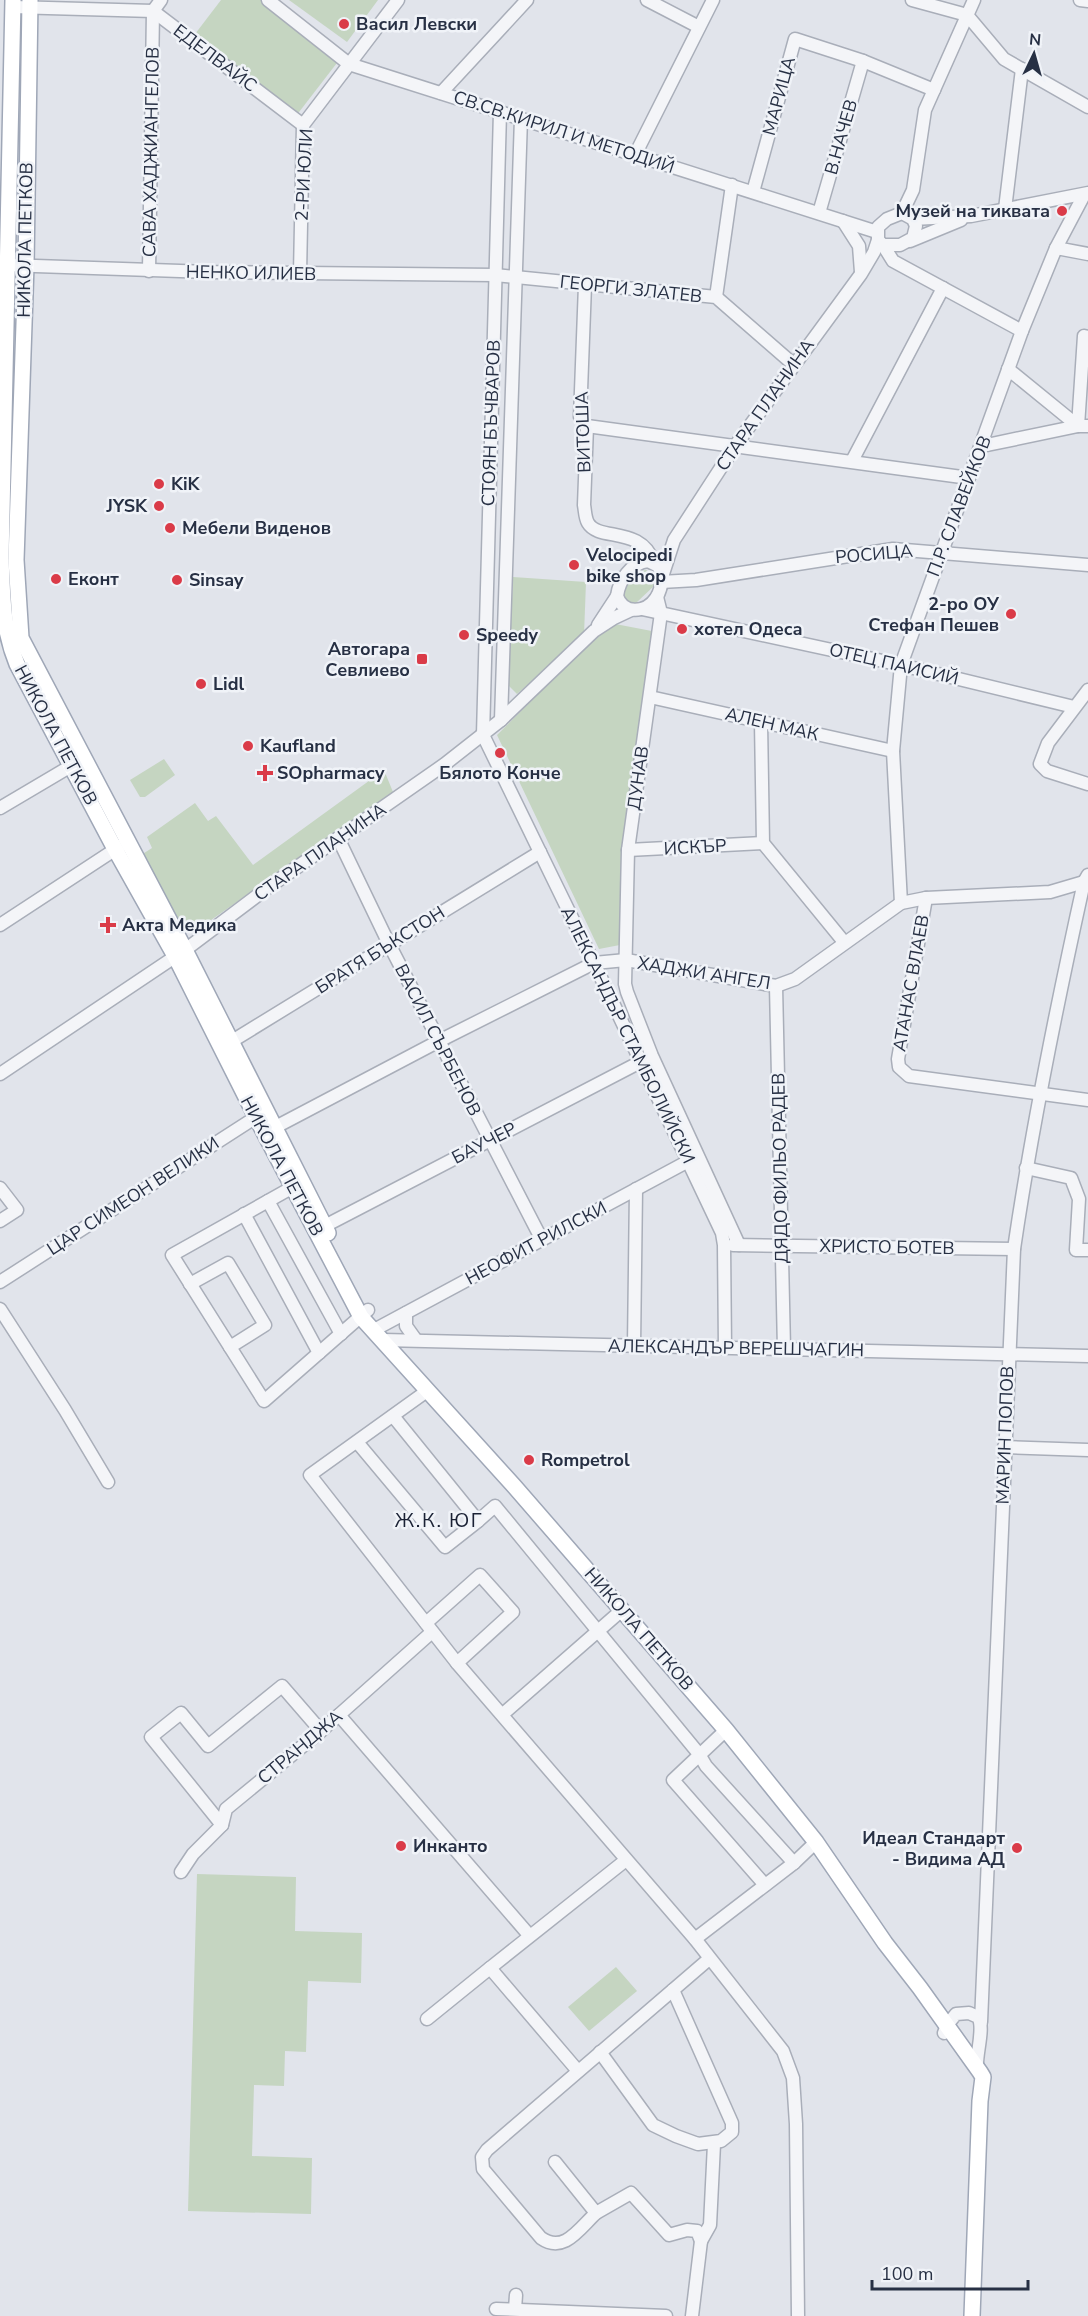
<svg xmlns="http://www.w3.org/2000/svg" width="1088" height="2316" viewBox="0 0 1088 2316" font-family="'Nunito Sans',sans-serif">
<rect width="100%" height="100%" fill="#e1e4eb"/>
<g fill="#c5d5c1">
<path d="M221,0H263L340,59L296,116L192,38Z"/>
<path d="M289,0H378L347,42Z"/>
<path d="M646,570L655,576V585L636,603L627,602L623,596L624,589L641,571Z"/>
<path d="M513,577L586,582L584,635L517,694L508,685Z"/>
<path d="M610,623L657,632L622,848L625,944L599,949L497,735Z"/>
<path d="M164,759L175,775L145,797H140L130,780Z"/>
<path d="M384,770L393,792L194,932L179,927L141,855L152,848L147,837L195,803L208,821L216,816L253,865Z"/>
<path d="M197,1874L296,1877L295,1931L362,1933L361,1983L308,1981L306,2052L285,2051L284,2086L254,2085L252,2156L312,2158L311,2214L188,2211Z"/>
<path d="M616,1967L637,1991L589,2031L568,2007Z"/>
</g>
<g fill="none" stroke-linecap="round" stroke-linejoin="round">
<defs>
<g id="minor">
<path d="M268,0L349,64L877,232"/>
<path d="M647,0L699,27"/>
<path d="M912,0L967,15L1004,59L1088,107"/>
<path d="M1080,0L1088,1"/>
<path d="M13,7L153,11L303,125"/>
<path d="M441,93L527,0"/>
<path d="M500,112L483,735L594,963L722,1233L724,1245L725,1348"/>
<path d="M635,155L713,0"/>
<path d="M753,192L795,39L863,61L934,90"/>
<path d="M1005,209L1022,69"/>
<path d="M819,213L863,61"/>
<path d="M902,213L913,190L925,110L974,0"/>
<path d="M902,213L913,219L916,226L913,238L900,245H883L878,240V227L887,219Z"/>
<path d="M913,219L971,216L1088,193"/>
<path d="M843,221L859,246L861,272"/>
<path d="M910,241L961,220"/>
<path d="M883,245L893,261L1022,331"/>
<path d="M1056,248L1088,254"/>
<path d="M7,265L209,272L495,275L716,297L793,364"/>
<path d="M149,271L153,11L161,0"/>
<path d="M300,274L303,125L398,0"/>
<path d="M585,285L580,417L587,426L584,505C585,510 585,518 588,523C599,542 641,525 654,563"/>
<path d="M716,297L732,185"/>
<path d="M1008,369L1078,426H1088"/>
<path d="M587,426L969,478"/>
<path d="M982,446L1078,426L1084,336L1088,337"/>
<path d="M852,461L943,288"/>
<path d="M648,561L658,566L663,574C662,582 661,591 656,598C646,613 623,615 617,596C619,580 631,563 648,561Z"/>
<path d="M663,574L674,540L735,446L861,274L874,252L878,240"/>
<path d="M661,582L696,580L893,549L1088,565"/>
<path d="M657,597L661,613L628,850L625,984L627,992L652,1056L739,1245"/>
<path d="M642,609L901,665L1074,707"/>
<path d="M598,625L617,596"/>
<path d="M1088,690L1048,743L1040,764L1047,771L1088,784"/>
<path d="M650,697L893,751"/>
<path d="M501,720L521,118"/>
<path d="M761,722L763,843L844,942"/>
<path d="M0,808L76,763"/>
<path d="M338,838L389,944L542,1240"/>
<path d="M628,850L763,843"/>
<path d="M926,898L898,1059L899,1067L909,1076L1088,1100"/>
<path d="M901,903L893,751L901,665L1022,331L1056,248L1084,195"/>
<path d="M0,925L122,845"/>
<path d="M776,986L784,1349"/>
<path d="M224,1046L540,852"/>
<path d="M0,1074L185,950L270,886L445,764L501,720L594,631L614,618L631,610"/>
<path d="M268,1131L439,1041L594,963L626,960L776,986L795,979L901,903L926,898L1050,892L1084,882"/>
<path d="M1026,1168L1071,1178L1079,1199L1076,1250H1088"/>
<path d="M293,1187L172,1255L264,1401L368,1310"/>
<path d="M0,1188L17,1210L0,1221"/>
<path d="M268,1201L341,1334"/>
<path d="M244,1214L319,1353"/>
<path d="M317,1230L648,1058"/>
<path d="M733,1245L1014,1249"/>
<path d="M0,1282L264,1112"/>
<path d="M190,1284L228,1263L265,1325L230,1347"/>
<path d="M0,1309L65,1410L108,1482"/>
<path d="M406,1313V1326L416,1340"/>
<path d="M374,1330L696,1157"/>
<path d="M383,1340L1088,1356"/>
<path d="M634,1346L636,1189"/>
<path d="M427,1391L310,1475L457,1663L695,1939L783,2051L793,2078L796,2124L798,2316"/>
<path d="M393,1416L478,1521L495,1506L699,1754L706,1766L794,1863"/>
<path d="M357,1442L445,1547L478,1521"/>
<path d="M1004,1447L1088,1450"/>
<path d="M426,1623L480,1575L513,1612L457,1663"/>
<path d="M503,1714L622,1610"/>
<path d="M339,1715L529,1935"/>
<path d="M726,1730L673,1780L765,1885"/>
<path d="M222,1825L151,1737L181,1713L208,1746L282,1686L321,1731"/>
<path d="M181,1872L193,1854L222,1825L226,1809L321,1731L432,1632"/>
<path d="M695,1939L794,1863L816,1842"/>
<path d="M490,1968L626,1860"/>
<path d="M427,2019L490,1968L578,2071"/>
<path d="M981,2022L1014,1249C1032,1126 1057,1004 1084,882L1088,875"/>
<path d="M944,2033L947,2025L956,2014L969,2013L978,2017C985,2027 976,2053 977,2067"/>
<path d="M600,2052L653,2125L676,2136L698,2144L721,2141L732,2132V2123L673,1990"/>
<path d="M555,2162L596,2213C579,2229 564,2254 541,2238L483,2169L482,2157L487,2150L709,1959"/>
<path d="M596,2213L631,2193L669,2235L687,2230L697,2231L701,2241L692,2316"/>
<path d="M701,2241L710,2225L714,2144"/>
<path d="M496,2309L666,2316"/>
<path d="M515,2309L516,2295"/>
</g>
<g id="major">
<path d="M13,0L1,559C3,598 2,627 17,664L115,849L175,956L256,1117L361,1317L514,1486L726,1730L816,1842L885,1943L920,1988L980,2072L983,2077L980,2101L972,2316"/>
<path d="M30,0L26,265L16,560L21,638L185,950L328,1233"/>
</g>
</defs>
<use href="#minor" stroke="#a9aeb9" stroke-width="15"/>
<use href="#major" stroke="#9fa7b7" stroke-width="18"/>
<use href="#minor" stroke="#f4f5f8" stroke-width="12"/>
<use href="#major" stroke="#fff" stroke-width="15"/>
</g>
<g fill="#da3b48" stroke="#f0f3f8" stroke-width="2">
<circle cx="344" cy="24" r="6"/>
<circle cx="1062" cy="211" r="6"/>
<circle cx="159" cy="484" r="6"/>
<circle cx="159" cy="506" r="6"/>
<circle cx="170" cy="528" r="6"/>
<circle cx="574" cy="565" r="6"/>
<circle cx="56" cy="579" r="6"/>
<circle cx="177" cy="580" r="6"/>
<circle cx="1011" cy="614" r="6"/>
<circle cx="682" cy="629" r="6"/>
<circle cx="464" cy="635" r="6"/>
<rect x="416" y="653" width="12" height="12" rx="3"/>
<circle cx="201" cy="684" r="6"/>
<circle cx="248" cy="746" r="6"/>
<circle cx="500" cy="753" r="6"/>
<path d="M262 764h6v6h6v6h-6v6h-6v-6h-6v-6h6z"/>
<path d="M105 916h6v6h6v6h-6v6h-6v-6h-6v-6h6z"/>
<circle cx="529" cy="1460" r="6"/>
<circle cx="401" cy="1846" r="6"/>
<circle cx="1017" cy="1848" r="6"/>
</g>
<g text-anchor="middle" stroke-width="5" stroke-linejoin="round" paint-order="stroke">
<g font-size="18" font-weight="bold" fill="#273044" stroke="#f0f3f8" text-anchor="start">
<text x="356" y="30">Васил Левски</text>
<text x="1050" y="217" text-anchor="end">Музей на тиквата</text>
<text x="171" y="490">KiK</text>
<text x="147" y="512" text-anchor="end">JYSK</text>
<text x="182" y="534">Мебели Виденов</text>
<text x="586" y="561">Velocipedi<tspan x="586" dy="21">bike shop</tspan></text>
<text x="68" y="585">Еконт</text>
<text x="189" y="586">Sinsay</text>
<text x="999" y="610" text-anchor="end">2-ро ОУ<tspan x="999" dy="21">Стефан Пешев</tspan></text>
<text x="694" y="635">хотел Одеса</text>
<text x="476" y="641">Speedy</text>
<text x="410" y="655" text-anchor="end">Автогара<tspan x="410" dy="21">Севлиево</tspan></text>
<text x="213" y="690">Lidl</text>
<text x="260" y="752">Kaufland</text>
<text x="277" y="779">SOpharmacy</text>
<text x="500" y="779" text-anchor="middle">Бялото Конче</text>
<text x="122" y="931">Акта Медика</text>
<text x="541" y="1466">Rompetrol</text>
<text x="1005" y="1844" text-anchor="end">Идеал Стандарт<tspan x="1005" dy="21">- Видима АД</tspan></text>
<text x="413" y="1852">Инканто</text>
</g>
<g font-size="18" fill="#273044" stroke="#f0f3f8">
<text transform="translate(215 58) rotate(37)" y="6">ЕДЕЛВАЙС</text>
<text transform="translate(779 96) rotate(-75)" y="6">МАРИЦА</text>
<text transform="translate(564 132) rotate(18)" y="6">СВ.СВ.КИРИЛ И МЕТОДИЙ</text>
<text transform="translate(841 137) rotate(-74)" y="6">В.НАЧЕВ</text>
<text transform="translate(151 152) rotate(-89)" y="6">САВА ХАДЖИАНГЕЛОВ</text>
<text transform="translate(304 175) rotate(-87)" y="6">2-РИ ЮЛИ</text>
<text transform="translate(25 240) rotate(-89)" y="6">НИКОЛА ПЕТКОВ</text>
<text transform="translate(251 273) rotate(1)" y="6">НЕНКО ИЛИЕВ</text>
<text transform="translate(631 289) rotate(6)" y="6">ГЕОРГИ ЗЛАТЕВ</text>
<text transform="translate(765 405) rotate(-55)" y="6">СТАРА ПЛАНИНА</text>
<text transform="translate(491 423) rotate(-88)" y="6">СТОЯН БЪЧВАРОВ</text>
<text transform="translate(583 432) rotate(-92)" y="6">ВИТОША</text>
<text transform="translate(959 506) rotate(-69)" y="6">П.Р. СЛАВЕЙКОВ</text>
<text transform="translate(874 554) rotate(-5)" y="6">РОСИЦА</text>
<text transform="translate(894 664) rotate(13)" y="6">ОТЕЦ ПАИСИЙ</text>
<text transform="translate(772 724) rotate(13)" y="6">АЛЕН МАК</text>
<text transform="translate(56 735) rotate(62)" y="6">НИКОЛА ПЕТКОВ</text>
<text transform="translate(638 778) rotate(-82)" y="6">ДУНАВ</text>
<text transform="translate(695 847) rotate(-3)" y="6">ИСКЪР</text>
<text transform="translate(320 852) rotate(-35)" y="6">СТАРА ПЛАНИНА</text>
<text transform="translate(380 950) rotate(-32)" y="6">БРАТЯ БЪКСТОН</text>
<text transform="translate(704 973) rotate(9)" y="6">ХАДЖИ АНГЕЛ</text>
<text transform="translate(911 983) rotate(-80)" y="6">АТАНАС ВЛАЕВ</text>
<text transform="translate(628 1035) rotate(64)" y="6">АЛЕКСАНДЪР СТАМБОЛИЙСКИ</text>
<text transform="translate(438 1040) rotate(63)" y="6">ВАСИЛ СЪРБЕНОВ</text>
<text transform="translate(484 1143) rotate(-27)" y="6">БАУЧЕР</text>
<text transform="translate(282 1166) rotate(62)" y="6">НИКОЛА ПЕТКОВ</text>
<text transform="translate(780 1168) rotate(-91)" y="6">ДЯДО ФИЛЬО РАДЕВ</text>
<text transform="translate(133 1196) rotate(-33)" y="6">ЦАР СИМЕОН ВЕЛИКИ</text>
<text transform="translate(536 1243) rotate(-28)" y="6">НЕОФИТ РИЛСКИ</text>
<text transform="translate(887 1247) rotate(1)" y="6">ХРИСТО БОТЕВ</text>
<text transform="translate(736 1348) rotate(1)" y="6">АЛЕКСАНДЪР ВЕРЕШЧАГИН</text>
<text transform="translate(1005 1435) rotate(-88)" y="6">МАРИН ПОПОВ</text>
<text transform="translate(639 1629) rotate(49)" y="6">НИКОЛА ПЕТКОВ</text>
<text transform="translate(300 1747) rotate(-40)" y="6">СТРАНДЖА</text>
</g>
<g font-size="20" letter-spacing="1.5" fill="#1a2134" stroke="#f0f3f8">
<text x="439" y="1527">Ж.К. ЮГ</text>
</g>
</g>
<g transform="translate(1034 54) rotate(5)" stroke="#f0f3f8" stroke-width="4.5" paint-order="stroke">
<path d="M0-4.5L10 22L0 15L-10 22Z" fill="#273044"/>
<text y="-9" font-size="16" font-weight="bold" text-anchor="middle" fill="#273044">N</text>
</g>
<path d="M872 2280v9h156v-9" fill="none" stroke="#273044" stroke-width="3"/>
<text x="881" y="2280" font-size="18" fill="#273044" stroke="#f0f3f8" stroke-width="4.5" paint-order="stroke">100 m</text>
</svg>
